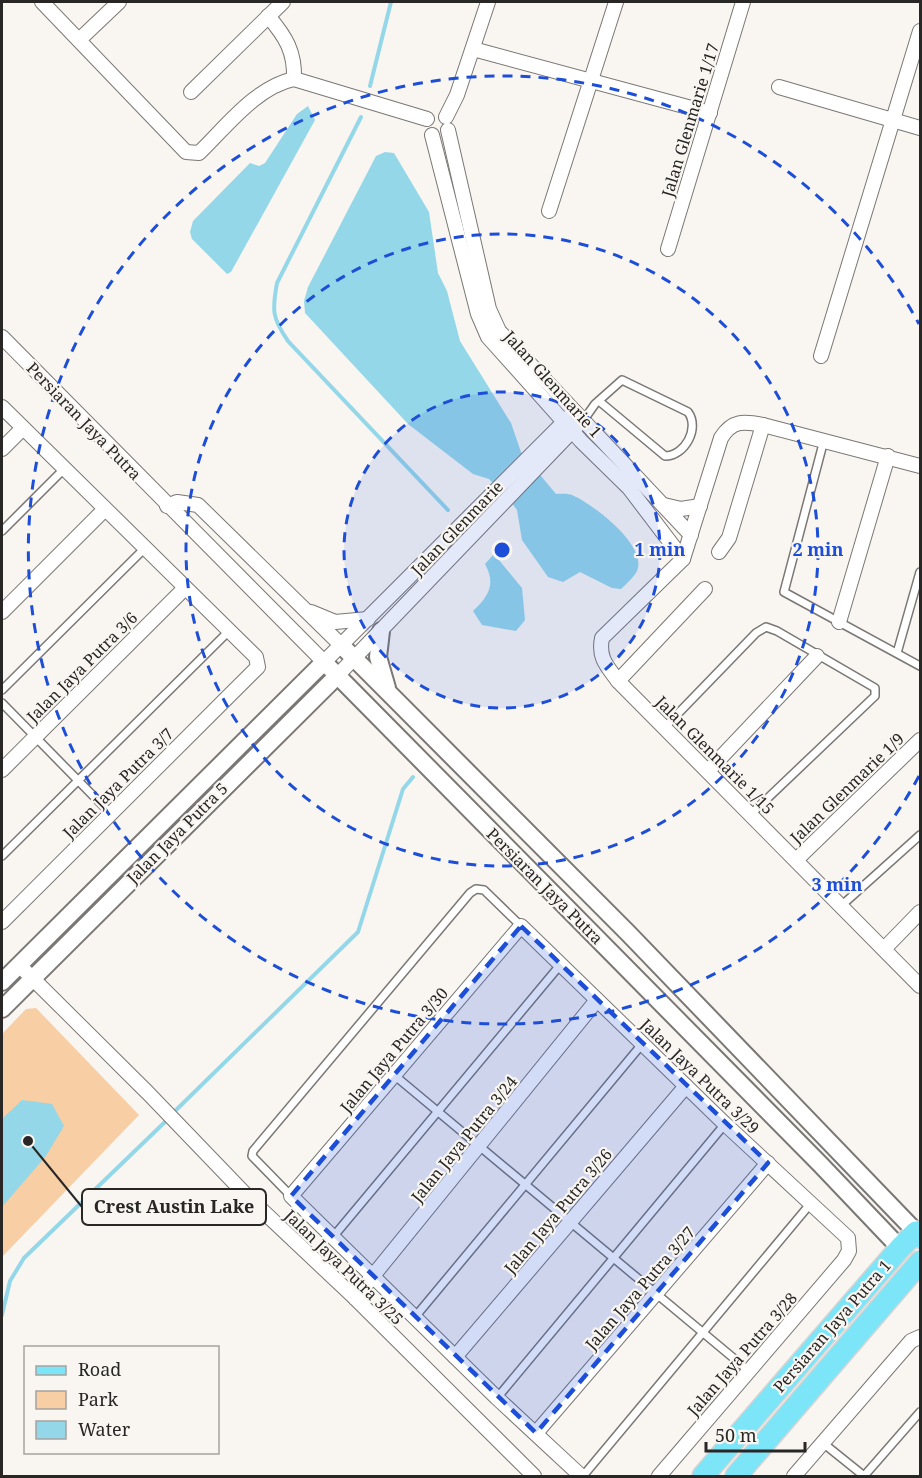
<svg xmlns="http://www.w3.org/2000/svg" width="922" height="1478" viewBox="0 0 922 1478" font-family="'Noto Serif',serif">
<rect width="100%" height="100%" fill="#f9f6f2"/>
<path fill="#f8cea5" d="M36,1008L139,1115L2,1257V1034L26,1009Z"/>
<g fill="#94d7e8">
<path d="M308,106L315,120L231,272L227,274L192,239L190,232L193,221L250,163L259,166L265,163L297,114Z"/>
<path d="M385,152L394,153L429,212L438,273L447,291L460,341L511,423L521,452L556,494C562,494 569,493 574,496C594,505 648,546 637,571C634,577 626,584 621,589L612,588L580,572L563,582L548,577L522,540L517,510L511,502L489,479L473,474L408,424L305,313L304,301L308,287L376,156Z"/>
<path d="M494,554L522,588L525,620L516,631L482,625L473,611C489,596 496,584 485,564Z"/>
<path d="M22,1100L52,1104L64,1126L46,1156L2,1207V1119Z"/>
</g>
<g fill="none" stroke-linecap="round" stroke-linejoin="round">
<g stroke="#94d7e8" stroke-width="4">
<path d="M370,86L391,2"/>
<path d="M361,117L277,283C272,310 272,318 288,341L448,510"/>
<path d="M173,1113L358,932L403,789L413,777"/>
<path d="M2,1315L10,1281L24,1258L168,1119"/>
</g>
<defs>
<g id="service">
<path d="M583,421L595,404L622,380L688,412C700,428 685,456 665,456L599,401"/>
<path d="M824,440L784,592L920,666"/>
<path d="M2,531L64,469"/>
<path d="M897,653L920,572"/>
<path d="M2,690L145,548"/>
<path d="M2,703L111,814"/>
<path d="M665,727L756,633L766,627L777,631L875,688V696L751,814"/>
<path d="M2,856L229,631"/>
<path d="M841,906L920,835"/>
<path d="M394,1075L749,1371"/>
<path d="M291,1196L252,1156L253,1151L470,893L476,889L484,890L521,926"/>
<path d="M333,1237L561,964"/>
<path d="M415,1317L643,1043"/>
<path d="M497,1398L725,1124"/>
<path d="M823,1443L864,1476"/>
<path d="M583,1476L811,1203"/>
<path d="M864,1476L920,1412"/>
</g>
<g id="minor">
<path d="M42,2L186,152L199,153C226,127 256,87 294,79L427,119"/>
<path d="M268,16C286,37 295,52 294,79"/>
<path d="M79,40L119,2"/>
<path d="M473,49L710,113"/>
<path d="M779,87L920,128"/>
<path d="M191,92L283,2"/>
<path d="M446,117L457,95L488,2"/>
<path d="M448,130L489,309L499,331L691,535"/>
<path d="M432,135L478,314L488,337L581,441L629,488L683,559"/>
<path d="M549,211L616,2"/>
<path d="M668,249L743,2"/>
<path d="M2,337L324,662L573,413"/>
<path d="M821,356L920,31"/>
<path d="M2,407L256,657L258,667L2,922"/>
<path d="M2,449L23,428"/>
<path d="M920,466L763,425C744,421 732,420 721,438L683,559L602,638C598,658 607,666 618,681L920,986"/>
<path d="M664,505L681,509L700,506"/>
<path d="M167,506L177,502L198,505L341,645"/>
<path d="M719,552L729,538L763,425"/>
<path d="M2,612L105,509"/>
<path d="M311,612L335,622L368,619"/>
<path d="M839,622L888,456"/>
<path d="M337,676L577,426"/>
<path d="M618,681L705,589"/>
<path d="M2,770L185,588"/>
<path d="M708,771L817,656"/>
<path d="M796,860L920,740"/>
<path d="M884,949L920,912"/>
<path d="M19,965L148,1093L249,1198L355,1298L534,1476"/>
<path d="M355,1298L597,1000"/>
<path d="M455,1357L686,1086"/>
<path d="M536,1433L768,1163"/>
<path d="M581,1476L497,1398L291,1196L521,926L725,1124L848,1238L849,1251L844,1260L659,1476"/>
<path d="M794,1476L911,1341L920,1337"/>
</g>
<g id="tertiary">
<path d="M381,631L378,657L387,688"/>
<path d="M341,645L628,933L916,1232"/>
<path d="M2,982L324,662L820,1164L900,1248"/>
<path d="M2,1009L337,676"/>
</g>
<g id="primary">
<path d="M703,1476L900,1248L916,1232L920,1237"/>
<path d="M736,1476L920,1262"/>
</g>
</defs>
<use href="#service" stroke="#7a7774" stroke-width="10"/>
<use href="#minor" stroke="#7a7774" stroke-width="16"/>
<use href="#tertiary" stroke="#7a7774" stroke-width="20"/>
<use href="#primary" stroke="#d4d4d4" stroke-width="24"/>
<use href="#service" stroke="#fff" stroke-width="7"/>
<use href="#minor" stroke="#fff" stroke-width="14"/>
<use href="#tertiary" stroke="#fff" stroke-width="16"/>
<use href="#primary" stroke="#7de5f8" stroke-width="21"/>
</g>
<path fill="#1d4ed8" fill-opacity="0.2" stroke="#1d4ed8" stroke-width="4.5" stroke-dasharray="12 8" stroke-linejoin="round" d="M521,926L768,1163L536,1433L291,1196Z"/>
<circle cx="502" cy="550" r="158" fill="#1d4ed8" fill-opacity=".12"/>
<g fill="none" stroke="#1d4ed8" stroke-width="3" stroke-dasharray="10 8">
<circle cx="502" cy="550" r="158"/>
<circle cx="502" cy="550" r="316"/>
<path d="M919 776A474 474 0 1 1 919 324"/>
</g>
<g text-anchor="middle" stroke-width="4.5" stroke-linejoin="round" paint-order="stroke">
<g font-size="16" fill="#282726" stroke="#f9f6f2">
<text transform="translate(690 120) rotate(-73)" y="6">Jalan Glenmarie 1/17</text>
<text transform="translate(553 384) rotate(48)" y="6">Jalan Glenmarie 1</text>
<text transform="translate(84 421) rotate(46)" y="6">Persiaran Jaya Putra</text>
<text transform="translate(457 528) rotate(-46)" y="6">Jalan Glenmarie</text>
<text transform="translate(82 667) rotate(-45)" y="6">Jalan Jaya Putra 3/6</text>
<text transform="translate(715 755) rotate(45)" y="6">Jalan Glenmarie 1/15</text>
<text transform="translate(118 783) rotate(-45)" y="6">Jalan Jaya Putra 3/7</text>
<text transform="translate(847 788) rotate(-44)" y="6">Jalan Glenmarie 1/9</text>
<text transform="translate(177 833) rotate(-45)" y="6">Jalan Jaya Putra 5</text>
<text transform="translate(545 886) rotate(45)" y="6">Persiaran Jaya Putra</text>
<text transform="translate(394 1050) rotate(-50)" y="6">Jalan Jaya Putra 3/30</text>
<text transform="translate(700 1076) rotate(44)" y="6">Jalan Jaya Putra 3/29</text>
<text transform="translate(464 1139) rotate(-51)" y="6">Jalan Jaya Putra 3/24</text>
<text transform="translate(558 1211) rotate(-50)" y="6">Jalan Jaya Putra 3/26</text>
<text transform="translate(344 1267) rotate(44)" y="6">Jalan Jaya Putra 3/25</text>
<text transform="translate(640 1288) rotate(-49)" y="6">Jalan Jaya Putra 3/27</text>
<text transform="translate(832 1326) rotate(-49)" y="6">Persiaran Jaya Putra 1</text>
<text transform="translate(742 1354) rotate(-49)" y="6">Jalan Jaya Putra 3/28</text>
</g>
</g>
<circle cx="502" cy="550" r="9" fill="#1d4ed8" stroke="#f9f6f2" stroke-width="3"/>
<g font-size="18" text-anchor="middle" font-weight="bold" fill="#1d4ed8" stroke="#f9f6f2" stroke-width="4.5" stroke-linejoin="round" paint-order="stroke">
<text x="660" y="556">1 min</text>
<text x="818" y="556">2 min</text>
<text x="837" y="891">3 min</text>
</g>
<path fill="none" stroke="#282726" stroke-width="2" d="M28 1141L82 1207"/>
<circle fill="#282726" stroke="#f9f6f2" stroke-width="2" cx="28" cy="1141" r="6"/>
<rect fill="#f9f6f2" stroke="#282726" stroke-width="2" x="82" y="1189" width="184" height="36" rx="6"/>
<g font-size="18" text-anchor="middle" font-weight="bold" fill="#282726">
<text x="174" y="1213">Crest Austin Lake</text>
</g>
<rect width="922" height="1478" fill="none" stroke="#282726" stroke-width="6"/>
<rect x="24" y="1346" width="195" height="108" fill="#f9f6f2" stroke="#a5a3a0" stroke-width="1.5"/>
<rect x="36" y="1366" width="30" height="9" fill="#7de5f8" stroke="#a5a3a0" stroke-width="1.5"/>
<text x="78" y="1376" font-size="18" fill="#282726">Road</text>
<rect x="36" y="1391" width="30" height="18" fill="#f8cea5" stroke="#a5a3a0" stroke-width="1.5"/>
<text x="78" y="1406" font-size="18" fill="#282726">Park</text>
<rect x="36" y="1421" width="30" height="18" fill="#94d7e8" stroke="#a5a3a0" stroke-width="1.5"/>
<text x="78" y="1436" font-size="18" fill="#282726">Water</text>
<path d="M706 1442v9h99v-9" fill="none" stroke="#282726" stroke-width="3"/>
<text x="715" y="1442" font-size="18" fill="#282726" stroke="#f9f6f2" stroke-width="4.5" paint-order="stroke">50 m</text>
</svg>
